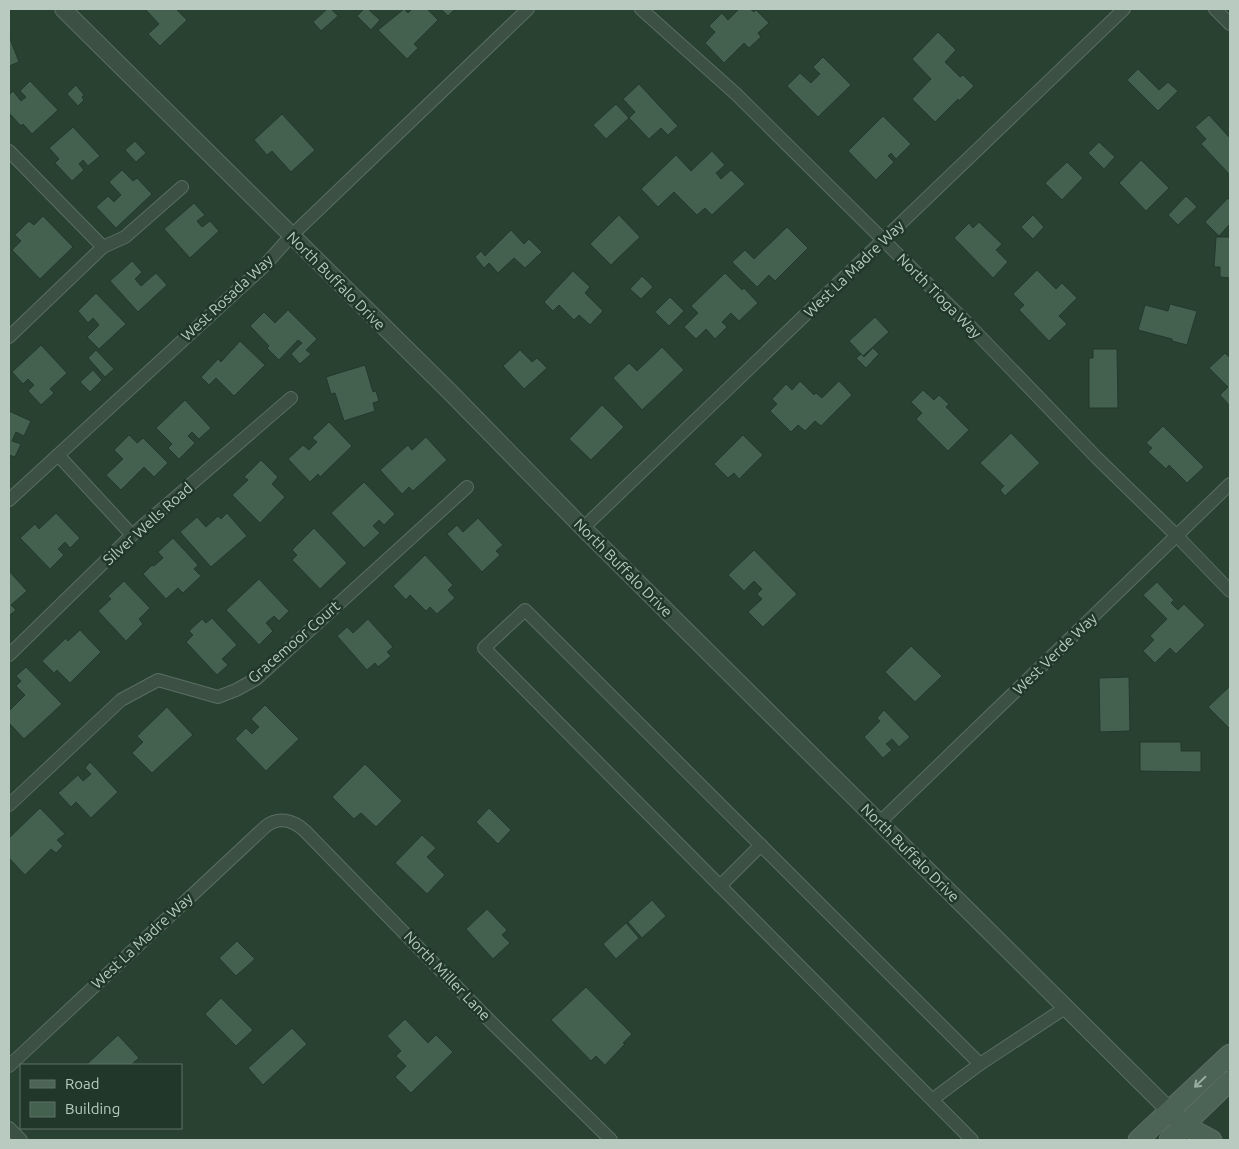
<svg xmlns="http://www.w3.org/2000/svg" width="1239" height="1149" viewBox="0 0 1239 1149" font-family="Ubuntu,sans-serif">
<rect width="100%" height="100%" fill="#284131"/>
<g fill="#44604f" stroke="#23392b">
<path d="M145,9H179L177,10L187,20L160,46L148,34L159,24Z"/>
<path d="M327,9H331L338,16L321,31L313,22Z"/>
<path d="M364,9H368L380,20L371,30L357,16Z"/>
<path d="M404,9L408,13L412,9H427L438,20L414,44L418,48L407,59L378,30Z"/>
<path d="M441,9H455L448,16Z"/>
<path d="M739,9H750L754,12L756,10L769,23L758,33L761,37L749,48L744,43L724,63L705,43L715,32L709,26L722,13L728,20Z"/>
<path d="M938,32L956,50L945,62L960,77L963,75L974,86L959,101L958,99L935,122L912,99L931,79L912,59Z"/>
<path d="M9,36L19,62L9,66Z"/>
<path d="M823,57L851,85L818,117L787,86L800,73L811,83L820,74L813,67Z"/>
<path d="M1138,69L1159,90L1168,82L1178,91L1158,111L1127,80Z"/>
<path d="M30,81L58,110L32,134L23,124L21,126L9,113V95L13,91L21,101L26,97L20,91Z"/>
<path d="M639,84L678,126L668,135L661,128L649,139L629,118L635,112L623,99Z"/>
<path d="M76,85L84,95L82,97L84,100L78,106L67,94Z"/>
<path d="M616,104L629,118L606,139L593,125Z"/>
<path d="M282,114L315,150L291,172L272,151L267,155L254,140Z"/>
<path d="M1209,115L1230,138V175L1201,144L1206,139L1195,127Z"/>
<path d="M883,116L911,144L896,159L891,153L888,156L894,162L876,180L848,151Z"/>
<path d="M73,127L100,156L88,166L83,160L79,164L84,170L72,181L55,163L59,159L49,148Z"/>
<path d="M135,141L146,153L136,162L125,150Z"/>
<path d="M1099,142L1115,157L1104,169L1088,153Z"/>
<path d="M712,151L725,165L716,173L721,179L731,170L745,184L712,215L705,208L697,215L674,192L658,207L641,189L676,155L691,171Z"/>
<path d="M1141,160L1169,188L1146,211L1119,183Z"/>
<path d="M1067,162L1083,178L1062,200L1045,183Z"/>
<path d="M122,170L133,181L137,178L152,194L116,228L96,207L108,196L114,202L121,195L109,182Z"/>
<path d="M1186,196L1197,207L1178,225L1168,215Z"/>
<path d="M1228,198L1230,201V224L1219,236L1205,222Z"/>
<path d="M194,203L205,215L197,221L202,227L210,221L219,231L190,258L164,229Z"/>
<path d="M619,215L640,237L611,265L590,244Z"/>
<path d="M1033,215L1044,227L1033,239L1021,227Z"/>
<path d="M43,216L73,247L40,279L12,250L21,241L15,235L29,221L34,225Z"/>
<path d="M979,222L1002,244L996,250L1008,262L993,278L954,238L969,223L973,228Z"/>
<path d="M787,227L808,248L775,281L769,275L757,287L732,262L745,250L754,259Z"/>
<path d="M511,230L524,244L529,239L542,252L525,268L514,258L498,273L489,263L484,268L475,257L481,251L485,256Z"/>
<path d="M1216,237H1230V278L1220,277V267H1214Z"/>
<path d="M132,261L142,272L135,279L141,286L156,273L167,285L138,312L110,281Z"/>
<path d="M1037,270L1056,289L1062,283L1077,298L1059,316L1067,324L1049,341L1019,310L1024,305L1013,294Z"/>
<path d="M573,271L590,287L585,293L603,311L590,325L579,315L574,320L559,305L553,311L544,302Z"/>
<path d="M725,273L742,290L744,288L758,303L739,321L731,313L722,322L727,327L715,339L706,329L696,339L684,327L698,313L691,306Z"/>
<path d="M642,276L653,287L641,299L630,289Z"/>
<path d="M96,293L126,324L99,349L87,337L99,325L93,318L88,323L78,311Z"/>
<path d="M670,297L684,311L669,326L655,312Z"/>
<path d="M1170,304L1197,311L1187,345L1172,341V339L1138,330L1145,305L1168,311Z"/>
<path d="M288,310L317,339L306,350L311,354L300,364L291,354L302,343L298,340L279,360L267,348L269,346L250,326L264,312L275,323Z"/>
<path d="M875,317L889,332L863,356L849,341Z"/>
<path d="M240,341L265,365L234,396L216,378L209,385L201,377L218,359L221,362Z"/>
<path d="M41,345L67,373L50,389L54,393L41,405L28,391L34,385L28,379L23,384L12,372Z"/>
<path d="M662,347L684,370L642,410L613,378L629,363L637,371Z"/>
<path d="M873,348L879,354L866,368L856,358L861,354L864,357Z"/>
<path d="M1093,349H1117L1118,408H1089V358H1093Z"/>
<path d="M96,350L114,369L105,377L88,358Z"/>
<path d="M520,350L532,362L537,358L547,368L524,389L503,366Z"/>
<path d="M1225,353L1230,358V406L1220,395L1228,387L1209,368Z"/>
<path d="M365,365L373,392L376,391L379,401L373,403L375,411L344,421L335,393L331,394L326,377Z"/>
<path d="M93,370L102,380L90,392L80,382Z"/>
<path d="M800,381L814,395L816,393L822,398L839,381L852,395L821,426L815,421L805,431L798,425L791,432L770,411L777,404L772,399L786,384L792,390Z"/>
<path d="M923,390L934,400L939,395L949,404L946,407L969,430L948,451L916,419L922,413L911,402Z"/>
<path d="M185,400L211,428L199,439L192,432L188,436L195,443L179,459L168,448L172,444L156,428Z"/>
<path d="M602,405L624,427L591,460L569,439Z"/>
<path d="M9,411L31,421L24,436L16,432L12,441L21,444L15,457L9,455Z"/>
<path d="M329,422L352,446L320,477L318,474L310,482L288,459L303,445L309,450L317,442L312,438Z"/>
<path d="M1163,426L1204,467L1187,483L1169,465L1166,469L1148,452L1152,448L1146,443Z"/>
<path d="M1011,433L1040,463L1005,496L1000,490L1004,486L980,463Z"/>
<path d="M129,435L137,443L143,438L168,463L154,477L144,467L121,490L106,475L123,459L114,450Z"/>
<path d="M743,435L763,455L739,479L734,473L728,478L714,464Z"/>
<path d="M426,437L447,460L413,491L409,487L402,494L380,470L408,445L412,450Z"/>
<path d="M261,460L278,477L272,484L285,497L260,523L232,495L248,480L244,477Z"/>
<path d="M364,482L395,514L384,525L379,520L373,526L380,533L364,548L331,513Z"/>
<path d="M56,513L80,538L70,548L65,542L58,549L64,555L50,569L20,538L35,524L39,529Z"/>
<path d="M227,513L247,536L211,567L180,532L197,517L206,527L218,516L221,519Z"/>
<path d="M478,518L503,545L496,551L500,555L482,572L447,534L457,525L463,532Z"/>
<path d="M314,528L347,563L320,589L292,560L297,555L292,550Z"/>
<path d="M173,538L198,565L194,569L201,576L183,593L178,588L166,599L143,574L152,565L154,566L163,558L158,552Z"/>
<path d="M754,550L797,594L763,627L748,612L762,599L757,594L762,589L754,581L744,591L728,575Z"/>
<path d="M425,555L453,585L448,590L455,598L437,614L430,607L426,611L410,595L406,600L393,586Z"/>
<path d="M9,571L27,591L11,605L16,610L9,616Z"/>
<path d="M259,579L289,611L279,621L274,616L266,623L273,631L259,645L226,610Z"/>
<path d="M124,581L150,608L139,619L143,624L126,641L98,611L111,599L108,596Z"/>
<path d="M1157,582L1174,600L1171,603L1178,610L1184,604L1205,625L1176,654L1170,648L1155,663L1143,651L1154,640L1150,636L1167,619L1143,595Z"/>
<path d="M212,618L237,645L222,659L228,665L217,675L186,642L193,635L189,631L202,619L206,623Z"/>
<path d="M368,619L393,647L387,652L391,656L378,667L375,663L367,670L337,636L347,627L353,633Z"/>
<path d="M80,630L101,652L70,683L57,670L54,673L42,661L66,638L68,641Z"/>
<path d="M911,646L942,676L915,702L885,672Z"/>
<path d="M26,667L62,704L24,739L9,723V711L25,695L16,686L21,681L16,676Z"/>
<path d="M1129,677L1130,731L1100,732L1099,678Z"/>
<path d="M1230,686V727L1229,728L1208,707Z"/>
<path d="M265,705L299,739L266,771L235,739L246,728L252,734L259,727L251,719Z"/>
<path d="M167,707L193,735L152,773L132,753L143,742L137,736Z"/>
<path d="M884,710L910,737L899,747L892,739L886,744L892,750L883,758L864,737L880,721L877,718Z"/>
<path d="M1140,742H1181V751H1201V772L1140,771Z"/>
<path d="M90,762L118,792L91,818L76,802L71,807L58,793L78,775L83,781L91,774L85,768Z"/>
<path d="M365,764L402,801L376,827L361,813L354,819L332,797Z"/>
<path d="M40,808L65,834L57,840L63,846L56,853L51,849L25,875L9,858V838Z"/>
<path d="M489,808L511,830L498,844L476,822Z"/>
<path d="M422,835L436,848L427,857L445,875L427,894L395,863Z"/>
<path d="M652,900L666,916L642,938L628,922Z"/>
<path d="M487,909L507,930L502,935L510,943L493,959L466,929Z"/>
<path d="M626,923L639,938L616,959L603,944Z"/>
<path d="M237,941L255,959L236,976L219,958Z"/>
<path d="M586,987L632,1034L623,1043L625,1044L605,1065L596,1056L591,1061L551,1020Z"/>
<path d="M221,998L253,1030L236,1046L205,1014Z"/>
<path d="M405,1019L428,1043L436,1035L453,1052L411,1093L395,1077L406,1066L396,1056L401,1051L387,1036Z"/>
<path d="M292,1028L307,1044L263,1085L248,1068Z"/>
<path d="M118,1035L139,1058L131,1065H86Z"/>
</g>
<g fill="none" stroke-linecap="round" stroke-linejoin="round">
<defs>
<g id="minor">
<path d="M641,9L736,94L967,323L1096,457L1177,536L1230,591"/>
<path d="M1215,9L1230,24"/>
<path d="M9,151L103,247L9,337"/>
<path d="M103,247L125,237L182,187"/>
<path d="M58,455L132,535"/>
<path d="M9,500L264,266L291,236L528,9"/>
<path d="M583,528L1124,9"/>
<path d="M9,655L132,535L291,398"/>
<path d="M9,805L121,700L158,680L218,697L236,690L256,679L467,487"/>
<path d="M879,823L1230,484"/>
<path d="M720,886L761,845"/>
<path d="M9,1066L265,827C278,816 293,820 305,831L487,1018L611,1140"/>
<path d="M933,1099L980,1064L1065,1008"/>
<path d="M9,1128L21,1140"/>
<path d="M972,1140L484,648L525,610L980,1064"/>
</g>
<path id="tertiary" d="M63,9L451,393L583,528L1170,1111"/>
<g id="secondary">
<path d="M1176,1117L1184,1125L1212,1140"/>
<path d="M1138,1140L1230,1054"/>
<path d="M1169,1140L1230,1081"/>
</g>
</defs>
<use href="#minor" stroke="#5a6e62" stroke-width="14"/>
<use href="#tertiary" stroke="#5a6e62" stroke-width="18"/>
<use href="#secondary" stroke="#5a6e62" stroke-width="21"/>
<use href="#minor" stroke="#3c5144" stroke-width="12"/>
<use href="#tertiary" stroke="#3c5144" stroke-width="16"/>
<use href="#secondary" stroke="#4b6455" stroke-width="19"/>
</g>
<defs><path id="oneway-shaft" d="M-6 0H5M1.5-3L5.5 0L1.5 3" fill="none" stroke-width="1.6" stroke-linecap="round" stroke-linejoin="round" transform="scale(1.25)"/></defs>
<use stroke="#98aca1" href="#oneway-shaft" transform="translate(1200 1082) rotate(136)"/>
<g text-anchor="middle" stroke-width="5" stroke-linejoin="round" paint-order="stroke">
<g font-size="15" fill="#b9cbc1" stroke="#213729">
<text transform="translate(854 269) rotate(-44)" y="5">West La Madre Way</text>
<text transform="translate(336 281) rotate(45)" y="5">North Buffalo Drive</text>
<text transform="translate(939 296) rotate(45)" y="5">North Tioga Way</text>
<text transform="translate(227 298) rotate(-43)" y="5">West Rosada Way</text>
<text transform="translate(148 524) rotate(-42)" y="5">Silver Wells Road</text>
<text transform="translate(623 568) rotate(45)" y="5">North Buffalo Drive</text>
<text transform="translate(294 642) rotate(-41)" y="5">Gracemoor Court</text>
<text transform="translate(1055 654) rotate(-44)" y="5">West Verde Way</text>
<text transform="translate(910 853) rotate(45)" y="5">North Buffalo Drive</text>
<text transform="translate(142 941) rotate(-43)" y="5">West La Madre Way</text>
<text transform="translate(447 976) rotate(46)" y="5">North Miller Lane</text>
</g>
</g>
<rect width="1239" height="1149" fill="none" stroke="#b9cbc1" stroke-width="20"/>
<rect x="20" y="1064" width="162" height="65" fill="#213729" stroke="#5e7266"/>
<rect x="30" y="1080" width="25" height="8" fill="#4b6455" stroke="#5e7266"/>
<text x="65" y="1089" font-size="15" fill="#b9cbc1">Road</text>
<rect x="30" y="1102" width="25" height="15" fill="#44604f" stroke="#5e7266"/>
<text x="65" y="1114" font-size="15" fill="#b9cbc1">Building</text>
</svg>
